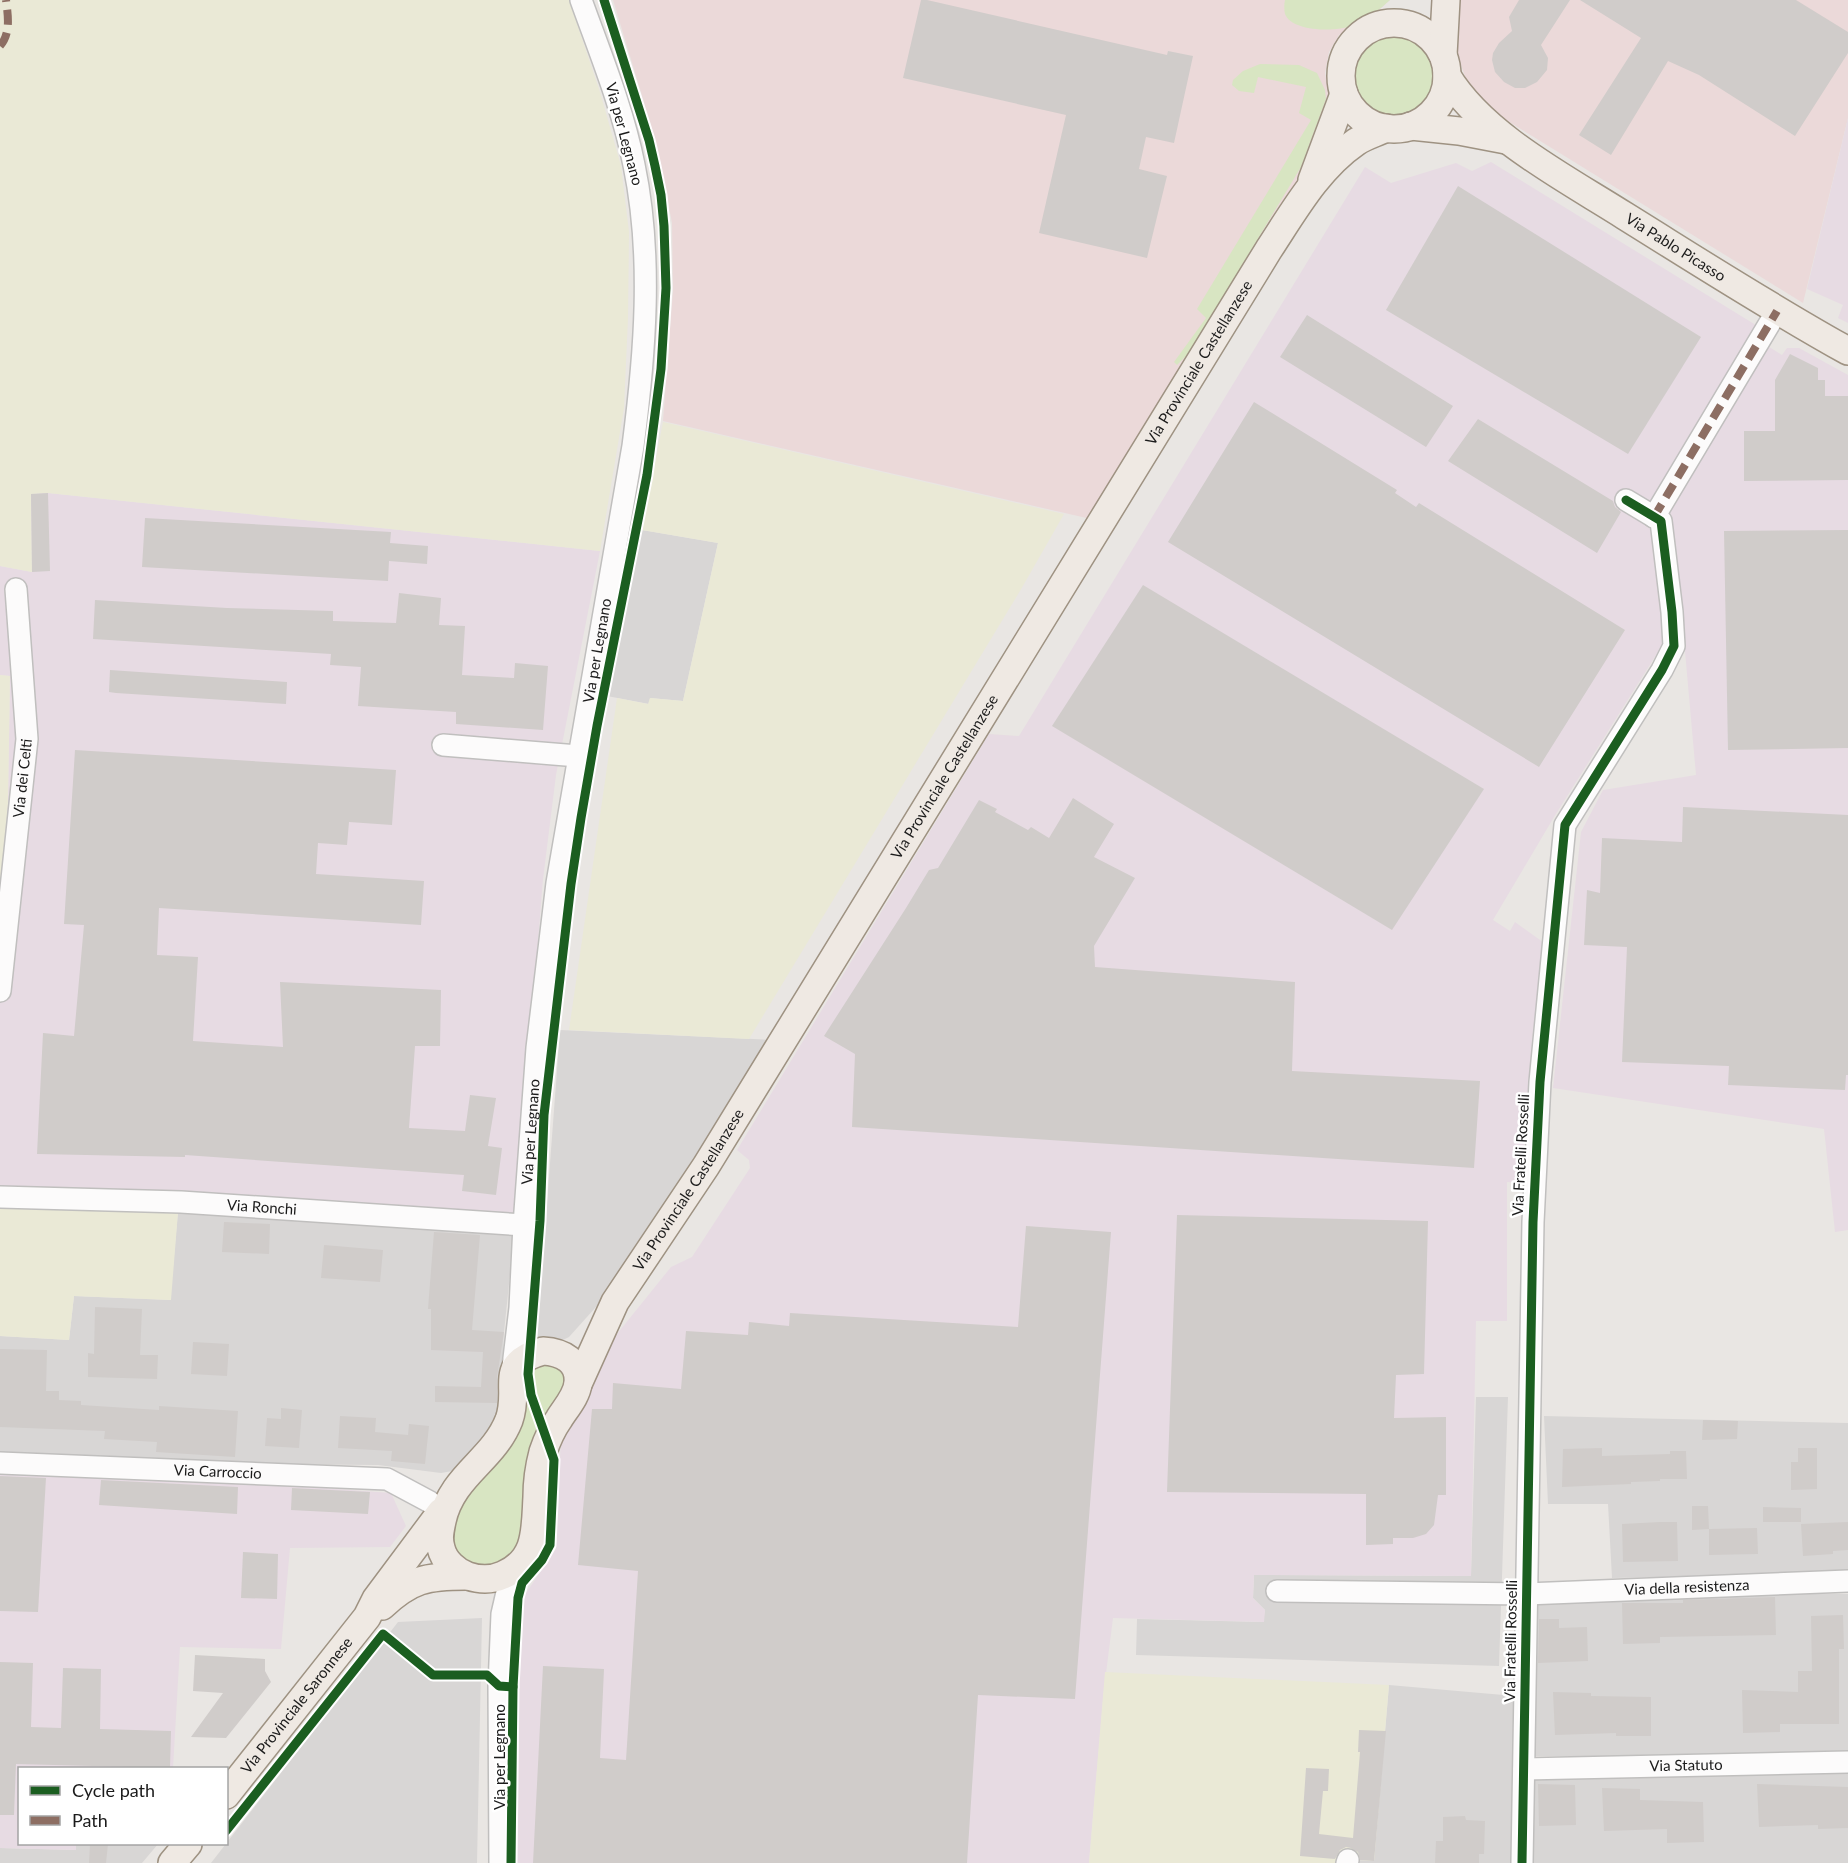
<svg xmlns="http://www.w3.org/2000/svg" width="1848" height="1863" viewBox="0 0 1848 1863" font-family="Lato,sans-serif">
<rect width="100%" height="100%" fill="#e9e6e3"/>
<g fill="#d8d6d5">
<path d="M642,530L718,543L683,701L650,698L649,704L607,696Z"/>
<path d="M560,1030L772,1040L604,1298L569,1337L553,1345L544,1344L537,1337Z"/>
<path d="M178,1212L515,1226L504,1332L500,1403L501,1419L458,1470L441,1473L378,1465L0,1462V1336L69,1340L74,1296L170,1300Z"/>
<path d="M1476,1397H1508L1499,1666L1136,1655L1137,1619L1263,1622L1265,1610L1253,1598L1254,1575L1471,1576Z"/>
<path d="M1544,1416L1848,1423V1573L1612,1578L1608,1504H1548Z"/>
<path d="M1532,1593L1848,1594V1756H1531Z"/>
<path d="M482,1618L477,1863H211L398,1622Z"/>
<path d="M1389,1685L1515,1696L1512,1863H1356L1357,1860L1374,1861Z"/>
<path d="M1848,1772V1863H1532L1530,1778Z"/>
<path d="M76,1844H158L142,1863H0V1848L76,1850Z"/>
</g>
<g fill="#ebd9d9">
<path d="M613,0H1390L1379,10L1339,35L1329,52L1325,73L1329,96L1295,195L1270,249L1224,296L1182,371L1091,519L663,421L673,291L672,223L657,145Z"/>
<path d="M1457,0H1848V118L1803,303L1482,105L1470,91L1458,56L1455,16Z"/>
</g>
<g fill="#e7dbe3">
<path d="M1848,118V323L1838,318L1843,305L1807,289Z"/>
<path d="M1491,162L1772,335L1766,345L1782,355L1787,348H1799L1848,375V1230L1835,1232L1824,1129L1553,1088L1581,832L1603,790L1696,775L1684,640L1666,635L1663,644L1554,817L1493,920L1510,931L1515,922L1547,945L1533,1031L1526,1111L1522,1183L1507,1182V1321H1476L1471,1576L1254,1575L1253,1598L1265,1610L1264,1622L1113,1618L1104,1689L1089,1863H516L518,1683L524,1596L556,1549L561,1436L592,1365L671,1267L692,1257L750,1168L749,1160L737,1150L989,734L1019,736L1365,167L1391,183L1456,163L1472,171Z"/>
<path d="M48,493L600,551L556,775L543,879L515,1226L0,1204V890L8,803L10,676L0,675V566L32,572L31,494Z"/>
<path d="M0,1464L391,1493L406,1526L390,1547L290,1548L281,1649L180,1647L173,1768H20V1844H76V1850L0,1848Z"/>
</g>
<g fill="#eae9d6">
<path d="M0,0H569L600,92L621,166L629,232L628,318L624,408L600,551L48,493L31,494L32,572L0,566Z"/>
<path d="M663,422L1064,514L1020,591L749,1039L569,1030L617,698L648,704L650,698L683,701L718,543L642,530Z"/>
<path d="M0,675L10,676L8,803L0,889Z"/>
<path d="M0,1204L178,1212L171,1300L74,1296L69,1340L0,1336Z"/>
<path d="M1105,1672L1389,1685L1374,1861L1357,1860L1356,1863H1089Z"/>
</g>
<g fill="#d8e5c2">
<path d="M1285,0H1390C1379,10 1365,22 1351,26C1336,32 1292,32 1285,14C1284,10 1284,4 1285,0Z"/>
<circle cx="1394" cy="76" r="41"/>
<path d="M1260,64L1299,65L1317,73L1325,90L1326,99L1301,167L1189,353L1177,365L1174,362L1206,318L1197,309L1311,120L1299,113L1306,87L1258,77L1254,93L1239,91L1232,85L1233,80L1243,71Z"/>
<path d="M539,1365H556L567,1376L524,1526L512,1560L479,1571L455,1555L448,1521L527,1374Z"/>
</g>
<g fill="#d0ccca">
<path d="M921,0H927L1167,55L1168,51L1193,56L1174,143L1146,137L1139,169L1167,176L1147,258L1039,233L1066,115L903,78Z"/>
<path d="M1519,0H1570L1541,45L1548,58L1547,70L1537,82L1525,88H1515L1504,82L1495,72L1492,60L1493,53L1499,43L1512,31L1509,17Z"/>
<path d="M1580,0H1796L1848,32V53L1795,136L1699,75L1668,61L1611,155L1579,135L1641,38Z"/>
<path d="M1458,186L1701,337L1628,454L1386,310Z"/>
<path d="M1307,315L1453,406L1426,447L1280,357Z"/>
<path d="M1790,354L1818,368V380H1825V396H1848V480L1744,481V431H1775V380Z"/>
<path d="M1254,402L1397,490L1395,493L1416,507L1419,503L1625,630L1539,767L1168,542Z"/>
<path d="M1478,419L1613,501L1615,507L1621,512L1597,553L1448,461Z"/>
<path d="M48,493L50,571L32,572L31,494Z"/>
<path d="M145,518L391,532L390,543L428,546L427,564L389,561L388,581L142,567Z"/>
<path d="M1848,530V748L1728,750L1724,531Z"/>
<path d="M1143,585L1484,789L1392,930L1052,726Z"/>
<path d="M399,593L441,598L439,625L465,626L462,675L514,678L515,663L548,666L543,730L456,724V712L358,706L361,667L330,665L331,654L93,639L95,600L227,608L333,611V621L396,623Z"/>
<path d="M110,670L287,682L286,704L116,693L109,692Z"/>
<path d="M75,750L396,770L392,825L349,822L347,845L318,843L316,874L424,881L421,925L159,908L157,955L198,957L193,1041L283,1047L280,982L441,990L440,1046H415L409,1128L465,1131L470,1095L496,1098L488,1146L502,1148L496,1195L462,1191L464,1175L185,1155V1157L37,1154L43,1033L74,1036L84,925L64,924Z"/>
<path d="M1073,798L1114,824L1094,857L1135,878L1094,946L1095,967L1295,982L1292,1071L1480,1081L1474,1168L852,1127L855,1054L824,1036L906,908L929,870L938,868L979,800L997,809L995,812L1028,830L1031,827L1049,838Z"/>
<path d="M1683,807L1848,815V1075H1846L1845,1090L1728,1085L1729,1066L1622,1062L1627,947L1584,945L1587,890L1600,893L1602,838L1682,842Z"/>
<path d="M1177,1215L1428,1221L1424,1374L1396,1375L1394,1418L1446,1417V1495H1438L1434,1525L1426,1534L1413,1538H1393V1544L1366,1545V1494L1167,1492Z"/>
<path d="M224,1222L270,1224L269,1254L222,1252Z"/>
<path d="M1026,1226L1111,1232L1075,1699L978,1695L967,1863H533L543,1666L604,1669L600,1758L626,1760L638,1571L578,1565L592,1409H612L613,1383L681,1389L686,1331L748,1335L749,1322L789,1326L790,1313L1018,1327Z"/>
<path d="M434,1232L480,1235L472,1330L504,1332L497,1377V1403L435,1402V1386L481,1387L483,1352L431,1350V1309H428Z"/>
<path d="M324,1245L383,1250L380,1282L321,1278Z"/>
<path d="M95,1307L142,1309L140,1355H158L157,1379L88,1377V1353L94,1354Z"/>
<path d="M193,1342L229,1344L227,1376L191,1374Z"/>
<path d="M0,1349L47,1350L46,1391H59V1400L81,1401V1405L159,1410V1406L238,1411L235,1457L156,1452L157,1442L104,1439L105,1431L0,1427Z"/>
<path d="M281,1408L302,1410L299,1448L265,1446L267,1418L281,1419Z"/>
<path d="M340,1416L376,1418L375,1432L408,1435L409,1424L429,1426L425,1464L391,1461L392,1451L338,1448Z"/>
<path d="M1703,1420L1738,1421L1737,1439L1702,1440Z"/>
<path d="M1602,1448V1456L1670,1454V1451H1686L1687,1479H1660V1481L1631,1482V1484L1562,1487L1563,1449Z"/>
<path d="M1798,1448H1817V1489L1791,1490V1462H1798Z"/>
<path d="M0,1476L46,1478L38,1612L0,1611Z"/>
<path d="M101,1480L238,1487L237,1514L99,1505Z"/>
<path d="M292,1488L370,1492L368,1514L291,1510Z"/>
<path d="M1692,1506H1708L1709,1529L1692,1530Z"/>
<path d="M1763,1507L1801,1508V1522H1763Z"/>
<path d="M1660,1522H1677L1678,1561L1623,1562L1622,1524Z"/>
<path d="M1848,1522V1550L1833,1551V1554L1803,1556L1801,1524Z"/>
<path d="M1757,1528L1758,1554L1709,1555V1529Z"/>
<path d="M243,1552L278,1554L277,1599L241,1598Z"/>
<path d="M1775,1597L1776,1635L1660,1637V1643L1623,1644L1622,1603H1683V1600Z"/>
<path d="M1843,1615L1844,1649H1839V1724H1780V1732L1743,1733L1742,1690L1798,1692V1671H1812L1811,1616Z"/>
<path d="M1539,1619H1559V1628L1587,1627L1588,1661L1538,1663Z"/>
<path d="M195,1655L265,1659V1671L271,1682L226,1738L191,1737L223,1693L193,1691Z"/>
<path d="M0,1662L33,1663L31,1727L61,1728L63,1668L101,1669L100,1729L171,1731L170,1768L16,1764L14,1815H0Z"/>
<path d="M1553,1692L1591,1693V1696L1651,1697V1736H1616V1733L1555,1735Z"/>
<path d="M1359,1730L1386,1731L1374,1861L1360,1860L1358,1852L1351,1848L1346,1847L1340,1850L1335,1859L1300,1856L1306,1768L1329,1769L1328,1791H1323L1319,1834L1353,1838L1360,1752H1358Z"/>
<path d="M1538,1784L1575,1785L1576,1825L1539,1826Z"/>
<path d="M1757,1784L1848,1787V1828L1818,1829V1825L1759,1827Z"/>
<path d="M1602,1788L1640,1789V1800L1703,1802L1704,1842L1667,1843V1829L1604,1831Z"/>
<path d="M1465,1816L1466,1820L1485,1821L1484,1854H1479V1863H1435L1436,1841H1443V1817Z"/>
<path d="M90,1844H108L106,1863H89Z"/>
</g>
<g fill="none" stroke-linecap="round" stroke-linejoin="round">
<defs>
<g id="minor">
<path d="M1654,517L1777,311"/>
<path d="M443,745L578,756"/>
<path id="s1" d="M0,991L27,739L16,589"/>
<path id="s2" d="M0,1197L181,1202L524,1225"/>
<path id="s3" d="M512,1375L520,1308L524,1225L537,1048L557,883L633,446C645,354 653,256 634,165C623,109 600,53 581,0"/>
<path id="s4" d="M0,1463L387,1479L430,1502"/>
<path id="s5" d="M1277,1591L1526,1594L1848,1581"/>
<path id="s6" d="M1524,1769L1848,1762"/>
<path d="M500,1863L499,1686L502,1614L508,1588L523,1562"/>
<path d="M1347,1863L1348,1860"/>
<path d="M1522,1863L1533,1222L1540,1082L1565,825L1662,670L1674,646L1672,612L1661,521L1626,500"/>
</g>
<g id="major">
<circle cx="1394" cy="76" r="53"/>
<path d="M1443,55L1446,0"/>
<path id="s7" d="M1447,76C1483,136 1567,179 1625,216C1699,262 1772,309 1848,351"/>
<path d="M1411,126L1459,131L1506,140"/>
<path d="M1312,180L1344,94"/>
<path d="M543,1351C562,1352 580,1361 578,1383C577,1396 565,1409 559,1419C552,1429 547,1440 543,1452C539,1467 537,1482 537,1497C535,1529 538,1560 503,1575C492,1580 480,1580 468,1576C456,1572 444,1561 441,1548C438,1538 440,1531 442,1521C452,1475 493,1461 509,1420C521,1387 496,1364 543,1351Z"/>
<path id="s8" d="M578,1384L615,1302L706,1166L1269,249C1294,211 1318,168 1356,142C1365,136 1376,133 1386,128"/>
<path d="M382,1606C411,1579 427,1576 466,1576"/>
<path id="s9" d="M226,1795L367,1617L376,1599L441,1512"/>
<path d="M172,1863L188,1844"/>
</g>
</defs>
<use href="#minor" stroke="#c0bfbe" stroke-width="24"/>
<use href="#major" stroke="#9e9282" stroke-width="30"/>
<use href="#minor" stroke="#fcfbfb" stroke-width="21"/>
<use href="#major" stroke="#efe9e3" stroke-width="27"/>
<g stroke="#8d6e63" stroke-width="8" stroke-dasharray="15 8" stroke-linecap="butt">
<path d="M0,46C11,33 8,16 6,0"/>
<path d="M1654,517L1777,311"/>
</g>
<defs>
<g id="cycleway">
<path d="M226,1831L383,1634L433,1675H487L499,1686L513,1687"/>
<path d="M511,1863L513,1687L518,1598L522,1583L542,1560L550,1545L554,1460L531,1395L528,1374L540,1221L544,1115L571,884L581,818L597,726L647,475L661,369L666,288L664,226L661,195L655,166L649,140L604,0"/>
<path d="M1522,1863L1533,1222L1540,1082L1565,825L1662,670L1674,646L1672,612L1661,521L1626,500"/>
</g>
</defs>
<use href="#cycleway" stroke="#fff" stroke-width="13"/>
<use href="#cycleway" stroke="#1b5e20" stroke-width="9"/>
</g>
<g text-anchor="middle" stroke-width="5" stroke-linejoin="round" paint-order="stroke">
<g font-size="15" fill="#1b1b1b" stroke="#fff">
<text transform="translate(624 134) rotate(75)" y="5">Via per Legnano</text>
<text dy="5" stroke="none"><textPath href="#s7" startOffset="288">Via Pablo Picasso</textPath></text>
<text dy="5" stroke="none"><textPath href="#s8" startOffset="1196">Via Provinciale Castellanzese</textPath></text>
<text dy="5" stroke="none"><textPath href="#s3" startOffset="730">Via per Legnano</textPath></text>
<text dy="5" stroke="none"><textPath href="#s8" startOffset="710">Via Provinciale Castellanzese</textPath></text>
<text dy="5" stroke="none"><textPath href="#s1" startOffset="214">Via dei Celti</textPath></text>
<text dy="5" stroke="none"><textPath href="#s3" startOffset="244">Via per Legnano</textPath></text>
<text transform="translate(1521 1155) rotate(-87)" y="5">Via Fratelli Rosselli</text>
<text dy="5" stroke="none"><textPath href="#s8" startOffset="224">Via Provinciale Castellanzese</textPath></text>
<text dy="5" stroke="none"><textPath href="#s2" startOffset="262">Via Ronchi</textPath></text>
<text dy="5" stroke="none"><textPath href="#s4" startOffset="218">Via Carroccio</textPath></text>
<text dy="5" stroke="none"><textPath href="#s5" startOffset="410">Via della resistenza</textPath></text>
<text transform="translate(1511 1641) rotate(-89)" y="5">Via Fratelli Rosselli</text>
<text dy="5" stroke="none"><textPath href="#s9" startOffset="114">Via Provinciale Saronnese</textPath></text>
<text transform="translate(500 1757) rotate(-90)" y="5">Via per Legnano</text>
<text dy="5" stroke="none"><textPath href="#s6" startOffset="162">Via Statuto</textPath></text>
</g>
</g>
<rect x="18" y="1767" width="210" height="78" fill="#ffffff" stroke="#a4a4a4" stroke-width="1.5"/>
<rect x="30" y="1786" width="30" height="9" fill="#1b5e20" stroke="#a4a4a4" stroke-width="1.5"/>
<text x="72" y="1797" font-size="18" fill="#1b1b1b">Cycle path</text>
<rect x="30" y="1816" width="30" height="9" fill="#8d6e63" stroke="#a4a4a4" stroke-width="1.5"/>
<text x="72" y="1827" font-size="18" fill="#1b1b1b">Path</text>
</svg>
